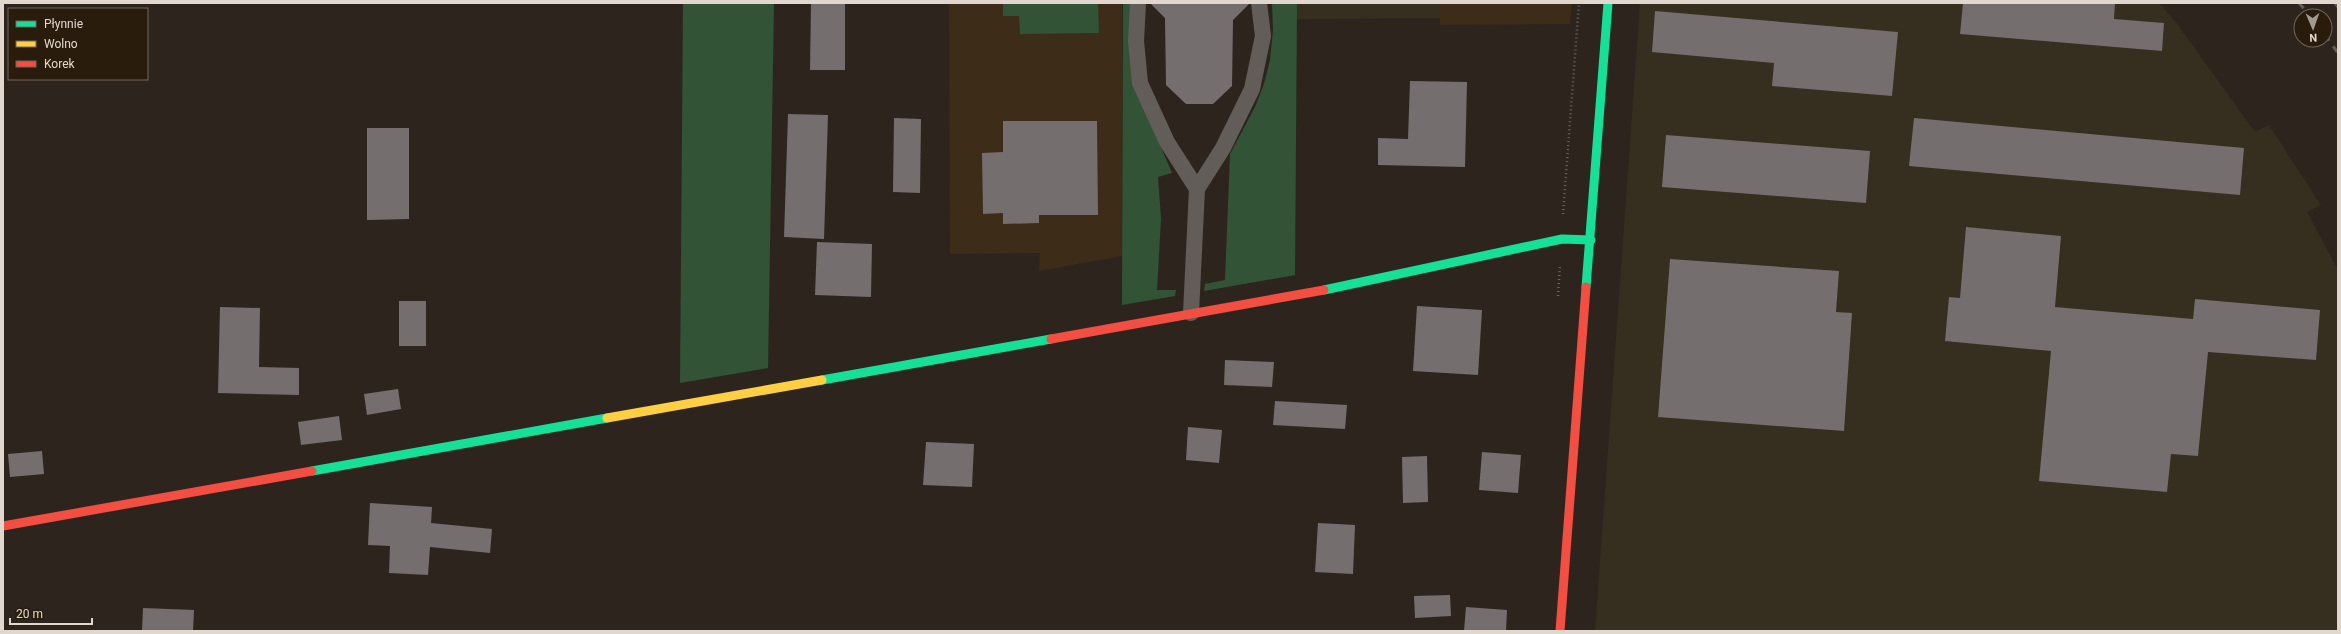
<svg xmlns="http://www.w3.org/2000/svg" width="2341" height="634" viewBox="0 0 2341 634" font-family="Roboto,sans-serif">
<rect width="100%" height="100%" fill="#2d251d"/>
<g fill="#3d2c18">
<path d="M949,3H1122V256L1039,271L1040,253L950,254Z"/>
<path d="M1440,3H1572L1570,24L1440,25Z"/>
</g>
<g fill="#362e1e">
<path d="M1296,3H1440V18L1296,19Z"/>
<path d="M1640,3H2159L2175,21L2255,132L2269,125L2321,205L2307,212L2338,270V631H1595Z"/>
</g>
<g fill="#325336">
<path d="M683,3H774L768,368L680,383Z"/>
<path d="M1003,3H1098L1099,33L1020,34L1019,16H1003Z"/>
<path d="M1123,3H1130L1145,110L1172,173L1158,177L1161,219L1157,290H1176L1175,296L1122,305Z"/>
<path d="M1272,3H1297L1295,275L1204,291L1205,284L1225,280L1230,154L1255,107L1264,84L1270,60L1273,30Z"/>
</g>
<g fill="#746e6e">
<path d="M811,3H845V70H810Z"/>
<path d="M1150,3H1250L1233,20L1232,86L1213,104H1186L1166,85L1165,18Z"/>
<path d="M1963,3H2115L2114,19L2164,23L2162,51L1960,34Z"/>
<path d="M1655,11L1898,32L1892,96L1772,86L1774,63L1652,52Z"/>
<path d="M1410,81L1467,82L1465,167L1378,165V138L1408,139Z"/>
<path d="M788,114L828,115L824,239L784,237Z"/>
<path d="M894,118L921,119L920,193L893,192Z"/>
<path d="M1914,118L2244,148L2240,195L1909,166Z"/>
<path d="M1003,121H1097L1098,215H1039V223L1003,224V213L983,214L982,153L1003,152Z"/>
<path d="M367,128H409V219L367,220Z"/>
<path d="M1666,135L1870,151L1866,203L1662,187Z"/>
<path d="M1966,227L2061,236L2055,307L2193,319L2195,299L2320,310L2316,360L2208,352L2198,456L2171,454L2167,492L2039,481L2051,351L1945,341L1949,297L1960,298Z"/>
<path d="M817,242L872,244L871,297L815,295Z"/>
<path d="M1670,259L1839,271L1836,312L1852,313L1844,431L1658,417Z"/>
<rect x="399" y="301" width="27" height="45"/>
<path d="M1417,306L1482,310L1478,375L1413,371Z"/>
<path d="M220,307L260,308L259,367L299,368V395L218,393Z"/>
<path d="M1225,360L1274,362L1272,387L1224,385Z"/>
<path d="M398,389L401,409L367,415L364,394Z"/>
<path d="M1275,401L1347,405L1345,429L1273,425Z"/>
<path d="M339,416L342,440L301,445L298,422Z"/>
<path d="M1188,427L1222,430L1219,463L1186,460Z"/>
<path d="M926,442L974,444L972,487L923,485Z"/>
<path d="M42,451L44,474L10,477L8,454Z"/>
<path d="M1482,452L1521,455L1518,493L1479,490Z"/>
<path d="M1427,456L1428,502L1403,503L1402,457Z"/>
<path d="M370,503L432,507L431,523L492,529L490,553L430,547L428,575L389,573L390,546L368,545Z"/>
<path d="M1318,523L1355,525L1353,574L1315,572Z"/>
<path d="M1450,595L1451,616L1415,618L1414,596Z"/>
<path d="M1466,607L1507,610L1506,631H1464Z"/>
<path d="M143,608L194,610L193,631H142Z"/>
</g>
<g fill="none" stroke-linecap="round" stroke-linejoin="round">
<g stroke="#696460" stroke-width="2.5" stroke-dasharray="1 3" stroke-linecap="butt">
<path d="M1563,214L1579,3"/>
<path d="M1558,296L1560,265"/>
</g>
<g stroke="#635d59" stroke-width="16">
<path d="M1138,3L1136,41L1140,83L1167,142L1197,189"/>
<path d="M1191,313L1197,189L1223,148L1252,89L1263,36L1259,3"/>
</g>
<g stroke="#16e098" stroke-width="9">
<path d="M1586,287L1608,3"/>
<path d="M1324,290L1562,239L1591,240"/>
<path d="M822,380L1051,339"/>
<path d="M312,471L607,418"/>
</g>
<path stroke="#ffcf43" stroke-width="9" d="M607,418L822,380"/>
<g stroke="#f24e42" stroke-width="9">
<path d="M1051,339L1324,290"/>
<path d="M3,526L312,471"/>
<path d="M1560,631L1586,287"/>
</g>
<g stroke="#625c58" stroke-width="3" stroke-dasharray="7 7" stroke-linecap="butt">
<path d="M2299,3L2310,16"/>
<path d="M2335,3L2338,7"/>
<path d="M2325,35L2338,53"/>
</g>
</g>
<rect width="2341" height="634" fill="none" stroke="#e1d7ce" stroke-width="8"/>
<rect x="8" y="8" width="140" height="72" fill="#2a1c0c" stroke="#73675a"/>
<rect x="16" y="21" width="20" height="6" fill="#16e098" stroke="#73675a"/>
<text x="44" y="28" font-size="12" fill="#e1d7ce">Płynnie</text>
<rect x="16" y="41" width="20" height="6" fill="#ffcf43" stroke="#73675a"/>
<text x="44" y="48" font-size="12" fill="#e1d7ce">Wolno</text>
<rect x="16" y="61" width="20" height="6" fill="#f24e42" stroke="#73675a"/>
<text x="44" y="68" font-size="12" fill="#e1d7ce">Korek</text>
<g transform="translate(2313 28) rotate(178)"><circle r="19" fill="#2a1c0c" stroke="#73675a"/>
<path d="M0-3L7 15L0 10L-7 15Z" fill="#a29990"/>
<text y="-6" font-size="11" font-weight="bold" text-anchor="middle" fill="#e1d7ce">N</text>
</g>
<path d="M10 618v6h82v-6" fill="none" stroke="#e1d7ce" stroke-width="2"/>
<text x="16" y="618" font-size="12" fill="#e1d7ce" stroke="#2a1c0c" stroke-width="3" paint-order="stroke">20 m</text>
</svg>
